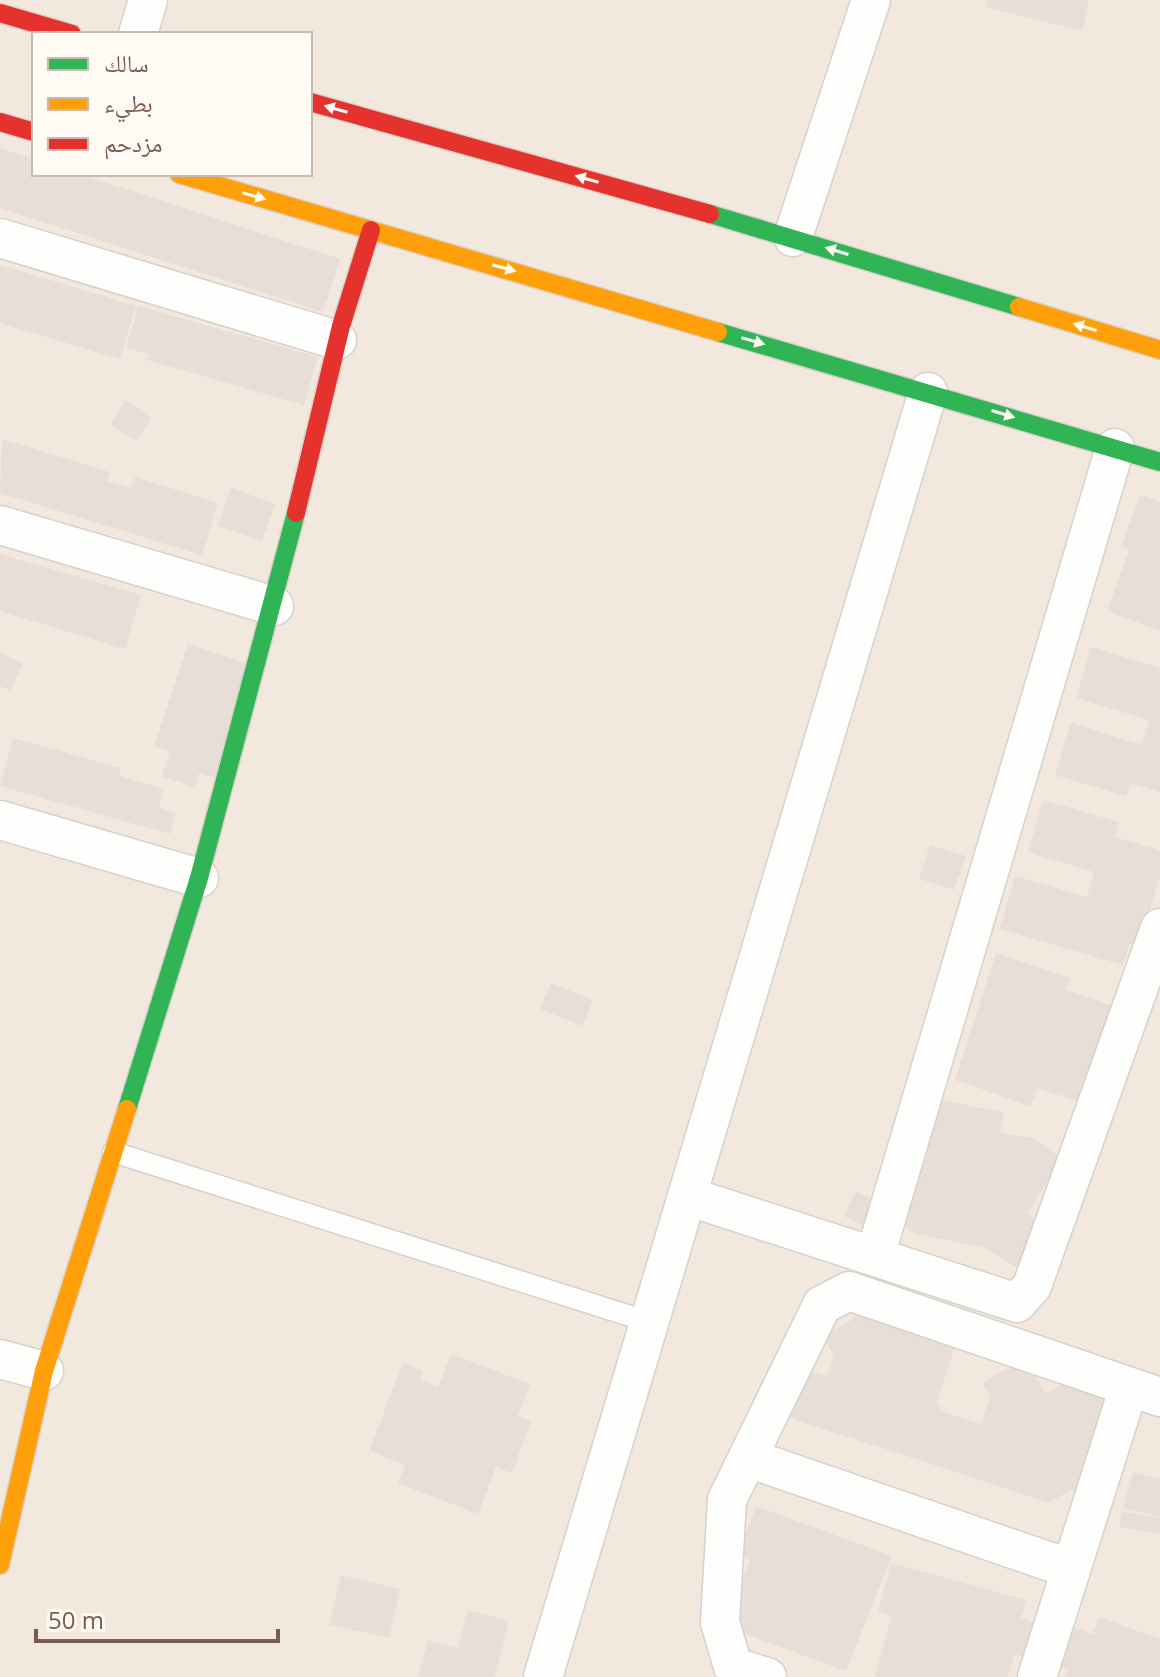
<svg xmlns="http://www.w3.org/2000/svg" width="1160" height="1677" viewBox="0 0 1160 1677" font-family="'Open Sans','Noto Naskh Arabic',sans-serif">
<rect width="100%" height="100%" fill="#f9f5f0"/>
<path fill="#f2e8de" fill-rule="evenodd" d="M0,0H1160V1677H0ZM34,34H310V174H34Z"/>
<g fill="#e6ded7">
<path d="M987,0H1089L1082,31L985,7Z"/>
<path d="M0,148L34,159V174H79L340,259L323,312L0,208Z"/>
<path d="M0,265L136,306L120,359L0,323Z"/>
<path d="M138,306L318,357L304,405L147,360L149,354L126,348Z"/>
<path d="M125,400L151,417L137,441L110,425Z"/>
<path d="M2,439L110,472L107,481L131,488L135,477L218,503L202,555L0,493Z"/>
<path d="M231,488L275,504L262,541L218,526Z"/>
<path d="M1140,495L1160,502V631L1107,611L1129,550L1121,547Z"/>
<path d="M0,554L141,595L125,649L0,611Z"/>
<path d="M188,644L252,665L215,778L199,773L195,787L162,776L170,751L154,746Z"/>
<path d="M1091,647L1160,668V792L1130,783L1126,796L1055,775L1071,723L1142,745L1149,720L1076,698Z"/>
<path d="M0,653L23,663L11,691L0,686Z"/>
<path d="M13,738L121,768L119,776L164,789L159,808L176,813L170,834L0,786Z"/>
<path d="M1043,800L1119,822L1115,837L1160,850V875L1140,947L1129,944L1123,965L1000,929L1015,876L1087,897L1094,872L1028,852Z"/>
<path d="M930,845L966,856L954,890L919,879Z"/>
<path d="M996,953L1070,978L1066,990L1123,1009L1092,1106L1037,1088L1031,1106L955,1080Z"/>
<path d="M551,983L593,1000L583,1026L540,1009Z"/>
<path d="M944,1100L1004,1113L1000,1132L1035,1139L1059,1156L1055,1170L1027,1213L1042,1223L1023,1272L988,1249L915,1233L894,1219L899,1198L928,1155L914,1146Z"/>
<path d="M856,1191L883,1205L871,1230L844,1216Z"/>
<path d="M855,1312L955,1347L937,1402L941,1411L981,1424L990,1397L982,1383L1017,1363L1031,1368L1046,1394L1071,1379L1107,1392L1088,1451L1098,1467L1089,1497L1070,1490L1049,1503L782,1415L796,1366L827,1376L834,1355L823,1336L852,1320Z"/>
<path d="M451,1354L530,1384L518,1416L531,1421L512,1473L496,1467L478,1514L398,1483L405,1465L369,1451L403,1363L423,1371L420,1380L438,1387Z"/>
<path d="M1133,1472L1160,1479V1517L1123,1508Z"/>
<path d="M756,1506L892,1556L846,1671L726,1627L750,1560L738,1556Z"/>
<path d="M1122,1512L1160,1518V1534L1119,1527Z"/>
<path d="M891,1563L1026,1600L1021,1618L1041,1624L1031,1659L1014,1655L1008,1677H875L891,1616L878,1612Z"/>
<path d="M341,1575L400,1589L389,1638L329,1624Z"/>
<path d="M468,1610L509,1621L495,1677H418L428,1640L458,1648Z"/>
<path d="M1099,1617L1160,1639V1677H1065L1068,1669L1055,1664L1068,1625L1093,1634Z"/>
</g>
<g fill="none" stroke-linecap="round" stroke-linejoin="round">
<defs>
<path id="lane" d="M113,1152L649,1322"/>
<g id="street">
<path d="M138,34L148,0"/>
<path d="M793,237L871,0"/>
<path d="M0,238L337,340"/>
<path d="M0,525L274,606"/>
<path d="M0,820L199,878"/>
<path d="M687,1196L1017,1303L1032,1286L1160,928"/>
<path d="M875,1256L1115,448"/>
<path d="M0,1359L44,1371"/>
<path d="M748,1458L1071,1569"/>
<path d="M543,1677L928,392"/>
<path d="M767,1677L733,1667L720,1622L727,1500L822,1305L849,1291L1160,1397"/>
<path d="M1037,1677L1129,1387"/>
</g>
<g id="fast">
<path d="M710,214L1019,307"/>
<path d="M718,332L1160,462"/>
<path d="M127,1109L199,878L296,513"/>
</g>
<g id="slow">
<path d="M179,174L718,332"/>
<path d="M1019,307L1160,350"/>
<path d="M0,1565L44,1371L127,1109"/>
</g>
<g id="jam">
<path d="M0,13L72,34"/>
<path d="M310,102L710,214"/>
<path d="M0,122L34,132"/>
<path d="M296,513L341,326L371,230"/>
</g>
</defs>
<use href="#lane" stroke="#d7d1cb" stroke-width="23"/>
<use href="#street" stroke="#d7d1cb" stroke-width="41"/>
<use href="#fast" stroke="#d9d2cb" stroke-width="21"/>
<use href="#slow" stroke="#d9d2cb" stroke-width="21"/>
<use href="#jam" stroke="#d9d2cb" stroke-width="21"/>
<use href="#lane" stroke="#fefefd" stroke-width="20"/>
<use href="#street" stroke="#fefefd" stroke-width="38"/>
<use href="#fast" stroke="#30b455" stroke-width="18"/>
<use href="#slow" stroke="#ff9f0a" stroke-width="18"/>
<use href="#jam" stroke="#e5322d" stroke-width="18"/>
</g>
<defs><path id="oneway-solid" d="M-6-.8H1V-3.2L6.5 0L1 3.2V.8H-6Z" transform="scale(2)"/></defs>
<g fill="#fffaf3">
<use href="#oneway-solid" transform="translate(336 109) rotate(-164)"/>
<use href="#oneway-solid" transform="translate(587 179) rotate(-164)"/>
<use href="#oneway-solid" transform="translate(254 196) rotate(16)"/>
<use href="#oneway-solid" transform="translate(837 251) rotate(-163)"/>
<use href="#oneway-solid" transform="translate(504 268) rotate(16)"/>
<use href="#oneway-solid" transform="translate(1085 327) rotate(-163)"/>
<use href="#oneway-solid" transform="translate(753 341) rotate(16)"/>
<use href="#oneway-solid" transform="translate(1003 414) rotate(17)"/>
</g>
<rect x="32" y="32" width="280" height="144" fill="#fffaf3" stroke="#cabbb1" stroke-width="2"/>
<rect x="48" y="58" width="40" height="12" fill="#30b455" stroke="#cabbb1" stroke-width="2"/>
<text x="104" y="72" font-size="24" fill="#7a5c4d">سالك</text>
<rect x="48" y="98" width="40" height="12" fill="#ff9f0a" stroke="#cabbb1" stroke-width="2"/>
<text x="104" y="112" font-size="24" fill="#7a5c4d">بطيء</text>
<rect x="48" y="138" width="40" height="12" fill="#e5322d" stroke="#cabbb1" stroke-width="2"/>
<text x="104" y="152" font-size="24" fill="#7a5c4d">مزدحم</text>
<path d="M36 1629v12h242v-12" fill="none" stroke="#7a5c4d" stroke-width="4"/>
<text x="48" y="1629" font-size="24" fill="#7a5c4d" stroke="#fffaf3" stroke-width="6" paint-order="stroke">50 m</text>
</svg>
